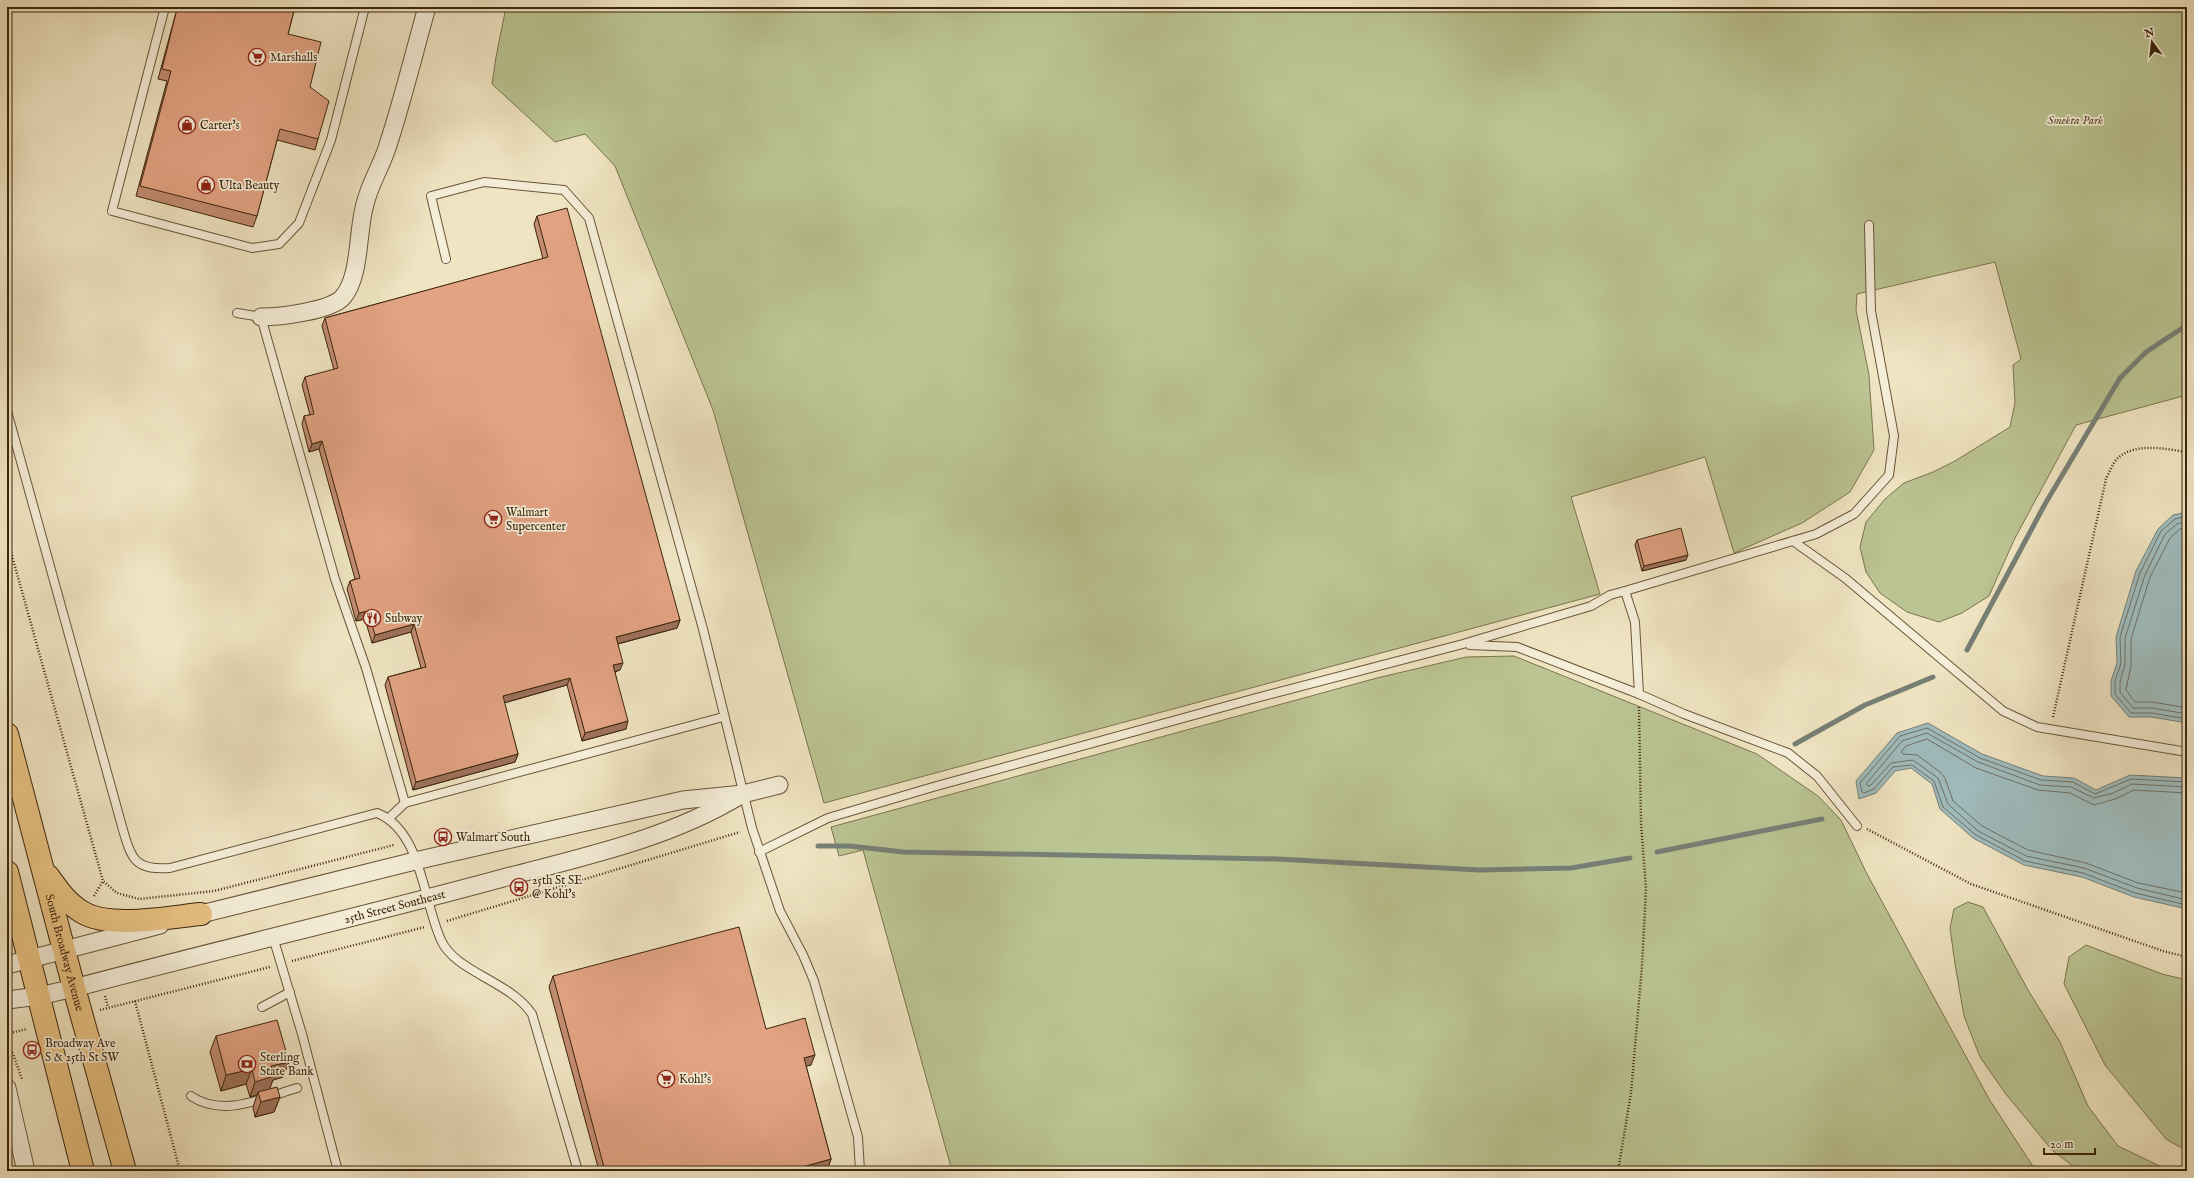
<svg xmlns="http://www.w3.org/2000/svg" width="2194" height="1178" viewBox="0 0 2194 1178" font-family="'IM FELL English',serif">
<rect width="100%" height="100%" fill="#f0e5c3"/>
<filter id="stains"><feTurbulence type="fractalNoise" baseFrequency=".005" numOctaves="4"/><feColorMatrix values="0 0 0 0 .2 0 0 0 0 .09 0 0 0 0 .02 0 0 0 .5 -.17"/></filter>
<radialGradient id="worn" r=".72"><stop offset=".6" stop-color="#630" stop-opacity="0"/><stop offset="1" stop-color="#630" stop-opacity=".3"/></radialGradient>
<g fill="#bbc493" stroke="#7c744f">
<path d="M506,7H2187V395L2076,425L2014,540L1989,596L1962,613L1939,622L1907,612L1880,593L1866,572L1860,547L1866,522L1885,499L1904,483L1933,472L1955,461L2010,427L2015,403L2013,365L2021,359L1995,262L1857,294L1856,310L1869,375L1874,450L1850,492L1802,523L1734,553L1705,457L1571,497L1600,594L824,803L713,410L615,166L585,134L555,142L492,84L496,57Z"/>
<path d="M1514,656L1757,754L1818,796L1841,820L1867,874L1989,1099L2036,1171H952L863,850L839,856L831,827L1377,678L1466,657Z"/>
<path d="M1968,902L1983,907L2028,990L2060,1042L2088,1106L2118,1146L2170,1171H2079L2052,1150L2005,1093L1980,1057L1964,1016L1955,964L1950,928L1954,909Z"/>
<path d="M2086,945L2162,974L2187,980V1151L2166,1139L2105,1065L2064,984L2069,957Z"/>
</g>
<g fill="#9fbcbe" stroke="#778076">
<path d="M2187,512V723L2151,717H2129L2111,696V681L2117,663L2116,637L2136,571L2158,529L2173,515Z"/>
<path d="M1928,723L1982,754L2043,776L2074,778L2096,790L2130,775L2187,778V909L2134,897L2082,877L2024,865L1973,838L1940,809L1932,784L1911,768L1895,771L1876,793L1859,799L1856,781L1897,733Z"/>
</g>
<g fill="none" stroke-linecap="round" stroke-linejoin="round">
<g stroke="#6e7064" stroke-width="1">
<path d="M2187,516L2175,519L2161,531L2140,573L2120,637L2121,663L2115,681V694L2131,713H2152L2187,719"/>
<path d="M2187,521L2177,524L2165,534L2145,575L2125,638V664L2120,682V692L2133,708H2152L2187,714"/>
<path d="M2187,527L2180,529L2170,538L2150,577L2131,639V665L2126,690L2135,702H2153L2187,708"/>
<path d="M2187,782L2131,779L2095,794L2073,782L2041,780L1980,758L1927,728L1900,736L1860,783L1862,792L1864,793L1874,789L1893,767L1912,765L1934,781L1943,807L1976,835L2025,861L2083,873L2135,893L2187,905"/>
<path d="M2187,787L2132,784L2113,793L2094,798L2071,787L2040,785L1978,762L1927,733L1902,741L1866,784L1868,786L1871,785L1891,763L1913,760L1938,778L1948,804L1978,831L2026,856L2084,868L2137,888L2187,900"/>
<path d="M2187,793L2134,790L2115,799L2094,805L2070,793L2038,790L1976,768L1927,739L1906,746L1901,752L1903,754L1917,755L1940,772L1945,778L1953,801L1982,826L2028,850L2086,863L2138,883L2187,893"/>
</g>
<g stroke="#778076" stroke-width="5">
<path d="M1967,650L2045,504L2120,378L2146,352L2187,325"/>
<path d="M1795,744L1865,705L1933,677"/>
<path d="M818,846H850L903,852L1277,859L1479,870L1571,868L1630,858"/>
<path d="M1657,852L1822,819"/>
</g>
<defs>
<g id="service">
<path d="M165,7L112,211L252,248L279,244L299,223L331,140L365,7"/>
<path d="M446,259L431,196L484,182L564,190L589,218L703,629L752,828L780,911L803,955L814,981L858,1137L860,1171"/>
<path d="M237,313L261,317L335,579L366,668L405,803"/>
<path d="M7,411L123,830C132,861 136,870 170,868L377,813C422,831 423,901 441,940C455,972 510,981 532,1014L578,1171"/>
<path d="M1793,541L1845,578L2003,711L2037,727L2187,752"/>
<path d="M1625,591L1635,622L1639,694"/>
<path d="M1470,645L1517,647L1639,694L1684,714L1788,753L1817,776L1857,826"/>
<path d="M389,818L405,803L723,717"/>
<path d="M759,852L828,818L933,787L1256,698L1463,644L1591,606L1610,595L1625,591L1816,534L1854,514L1889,475L1894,436L1871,311L1869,225"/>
<path d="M273,937L302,1034L338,1171"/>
<path d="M262,1007L290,992"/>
<path d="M191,1096C223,1118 263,1098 297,1088"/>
</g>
<g id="minor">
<path d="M261,317C279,317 331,311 343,297C361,276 357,231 365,204C370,183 382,165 388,145C403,99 414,53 427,7"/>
<path d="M189,917L415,861L683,800L743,794L779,785"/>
<path d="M7,965L160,925"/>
<path id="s1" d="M7,1000L39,996L74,988C216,950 360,917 503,878C582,857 668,839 739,796"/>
<path d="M7,1088L26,1171"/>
</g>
<g id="primary">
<path id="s2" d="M7,734L74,988L125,1171"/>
<path d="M7,872L83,1171"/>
<path d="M48,876C58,890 67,903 82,912C110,929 169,917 201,914"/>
</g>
</defs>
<use href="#service" stroke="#695539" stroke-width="10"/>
<use href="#minor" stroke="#695539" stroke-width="19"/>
<use href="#primary" stroke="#3c250b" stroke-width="24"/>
<g stroke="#3c250b" stroke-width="2.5" stroke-dasharray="1 2" stroke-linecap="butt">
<path d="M7,538L103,881L117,893L139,899L214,891L394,845"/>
<path d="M2053,717L2106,479C2109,473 2113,462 2118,458C2136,442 2166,449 2187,452"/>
<path d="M1867,829L1971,884L2163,951L2187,957"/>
<path d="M94,896L103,881"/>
<path d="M447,921L740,832"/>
<path d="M292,961L425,927"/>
<path d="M105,996L108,1007"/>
<path d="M135,1001L180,1171"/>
<path d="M100,1010L270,967"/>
<path d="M10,1033L27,1029"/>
<path d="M7,1044L10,1033L8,1017"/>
<path d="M7,1045L13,1054L22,1079"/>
<path d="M1618,1171L1631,1093L1642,966L1646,889L1641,823L1639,707"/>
</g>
<use href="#service" stroke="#f5eed8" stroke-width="8"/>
<use href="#minor" stroke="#f5eed8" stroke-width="17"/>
<use href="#primary" stroke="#e8c282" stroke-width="22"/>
</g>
<g fill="#c28c71" stroke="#3c250b">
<path d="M185,7H295L288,34L310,87L318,139L315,150L277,140L257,216L253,227L136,196L167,81L158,79L174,20L177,9L184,11Z"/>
<path d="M537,216L680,620L677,628L618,644L620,670L615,672L626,729L582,741L567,685L504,703L518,754L515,762L413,790L385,685L388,677L421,668L411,632L372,643L365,619L356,621L347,589L350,581L355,579L319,449L309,452L302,424L304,416L310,415L302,385L305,377L334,370L322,326L325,318L543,259L534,224Z"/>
<path d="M1637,540L1686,560L1642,571L1635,545Z"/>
<path d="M553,976L766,1029L811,1065L806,1066L831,1159L827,1170L823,1171H599L549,987Z"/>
<path d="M216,1036L289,1062L283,1077L273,1080L269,1089L280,1097L274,1112L255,1117L253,1107L257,1095L250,1097L246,1084L221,1091L210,1052Z"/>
</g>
<g fill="#9e725c" stroke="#3c250b">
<path d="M322,441L319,449L309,452L312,444Z"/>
<path d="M1688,555L1686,560L1642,571L1644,566Z"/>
<path d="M368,611L365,619L356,621L359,613Z"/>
<path d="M680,620L677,628L613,645L616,637Z"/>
<path d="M414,624L411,632L372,643L375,635Z"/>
<path d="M623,663L620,670L610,673L613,665Z"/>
<path d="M570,678L567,685L500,704L503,696Z"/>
<path d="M628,721L626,729L582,741L585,733Z"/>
<path d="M518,754L515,762L413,790L416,782Z"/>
<path d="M815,1055L811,1065L800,1068L804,1058Z"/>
<path d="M289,1062L283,1077L273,1080L269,1091L258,1092L257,1095L250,1097L255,1082L271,1066Z"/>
<path d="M252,1069L246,1084L221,1091L226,1075Z"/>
<path d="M280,1097L274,1112L255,1117L261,1102Z"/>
<path d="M831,1159L827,1170L823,1171H788Z"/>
</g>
<g fill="#e2a383" stroke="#3c250b">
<path d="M186,7H295L288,34L321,42L310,87L329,101L318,139L280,129L257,216L140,186L171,71L162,69L177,9L185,11Z"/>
<path d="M567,208L680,620L616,637L623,663L613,665L628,721L585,733L570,678L503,696L518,754L416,782L388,677L426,667L414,624L375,635L368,611L359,613L350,581L360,578L322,441L312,444L304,416L314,414L305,377L338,368L325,318L548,257L537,216Z"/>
<path d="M1681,528L1688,555L1644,566L1637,540Z"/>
<path d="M739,927L766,1029L805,1018L815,1055L804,1058L831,1159L788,1171H605L553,976Z"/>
<path d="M277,1020L289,1062L271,1066L274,1076L255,1082L252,1069L226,1075L216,1036Z"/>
<path d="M277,1087L280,1097L261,1102L258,1092Z"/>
</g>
<defs>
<symbol id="supermarket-ring" viewBox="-11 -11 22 22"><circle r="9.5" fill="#f5eed8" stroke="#8f2418" stroke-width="1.5"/><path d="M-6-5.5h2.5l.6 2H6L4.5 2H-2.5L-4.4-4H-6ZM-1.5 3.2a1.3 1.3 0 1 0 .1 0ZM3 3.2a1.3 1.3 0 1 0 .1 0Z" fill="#8f2418"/></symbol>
<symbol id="shop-ring" viewBox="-11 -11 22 22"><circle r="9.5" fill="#f5eed8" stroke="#8f2418" stroke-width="1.5"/><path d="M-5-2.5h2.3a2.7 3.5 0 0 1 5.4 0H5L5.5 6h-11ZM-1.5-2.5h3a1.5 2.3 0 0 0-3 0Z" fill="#8f2418"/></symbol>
<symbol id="restaurant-ring" viewBox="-11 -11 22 22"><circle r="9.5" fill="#f5eed8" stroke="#8f2418" stroke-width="1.5"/><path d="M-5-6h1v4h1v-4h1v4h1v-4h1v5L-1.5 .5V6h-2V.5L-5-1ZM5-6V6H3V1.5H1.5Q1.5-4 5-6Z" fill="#8f2418"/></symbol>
<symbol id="bus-ring" viewBox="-11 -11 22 22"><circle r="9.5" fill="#f5eed8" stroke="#8f2418" stroke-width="1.5"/><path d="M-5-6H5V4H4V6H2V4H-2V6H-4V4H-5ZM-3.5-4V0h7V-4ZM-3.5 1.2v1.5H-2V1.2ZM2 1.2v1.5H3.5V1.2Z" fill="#8f2418"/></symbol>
<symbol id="bank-ring" viewBox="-11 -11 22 22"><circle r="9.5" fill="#f5eed8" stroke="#8f2418" stroke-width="1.5"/><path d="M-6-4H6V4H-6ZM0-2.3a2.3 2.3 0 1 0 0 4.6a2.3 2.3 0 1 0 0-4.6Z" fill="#8f2418"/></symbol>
</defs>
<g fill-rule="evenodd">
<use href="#supermarket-ring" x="247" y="47" width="20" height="20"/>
<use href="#shop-ring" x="177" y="115" width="20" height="20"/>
<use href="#shop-ring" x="196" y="175" width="20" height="20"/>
<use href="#supermarket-ring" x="483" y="509" width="20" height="20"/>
<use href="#restaurant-ring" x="362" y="608" width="20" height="20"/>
<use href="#bus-ring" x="433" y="827" width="20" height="20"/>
<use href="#bus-ring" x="509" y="877" width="20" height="20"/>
<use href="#bus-ring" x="22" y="1040" width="20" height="20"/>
<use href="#bank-ring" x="237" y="1054" width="20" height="20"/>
<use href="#supermarket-ring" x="656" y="1069" width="20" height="20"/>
</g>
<g text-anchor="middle" stroke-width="3.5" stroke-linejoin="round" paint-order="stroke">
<g font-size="12" fill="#3c250b" stroke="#f5eed8" text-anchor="start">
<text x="270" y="61">Marshalls</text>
<text x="200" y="129">Carter's</text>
<text x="219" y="189">Ulta Beauty</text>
<text x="506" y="516">Walmart<tspan x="506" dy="14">Supercenter</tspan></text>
<text x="385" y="622">Subway</text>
<text x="456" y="841">Walmart South</text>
<text x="532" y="884">25th St SE<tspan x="532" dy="14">@ Kohl's</tspan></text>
<text x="45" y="1047">Broadway Ave<tspan x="45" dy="14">S &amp; 25th St SW</tspan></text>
<text x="260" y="1061">Sterling<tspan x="260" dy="14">State Bank</tspan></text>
<text x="679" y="1083">Kohl's</text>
</g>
<g font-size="12" font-style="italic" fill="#5c4d2d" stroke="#f5eed8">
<text x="2075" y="124">Smekta Park</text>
</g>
<g font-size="12" fill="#3c250b" stroke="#f5eed8">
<text dy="4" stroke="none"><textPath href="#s1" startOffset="399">25th Street Southeast</textPath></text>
<text dy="4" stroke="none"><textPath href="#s2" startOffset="226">South Broadway Avenue</textPath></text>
</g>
</g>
<rect width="2194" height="1178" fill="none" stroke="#f0e5c3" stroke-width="24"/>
<rect x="8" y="8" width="2178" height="1162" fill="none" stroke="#3c250b" stroke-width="2"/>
<rect x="12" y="12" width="2170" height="1154" fill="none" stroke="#3c250b"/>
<g transform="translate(2152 42) rotate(345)" stroke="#f5eed8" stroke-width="3" paint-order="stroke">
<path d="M0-3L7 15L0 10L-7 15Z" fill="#3c250b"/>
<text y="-6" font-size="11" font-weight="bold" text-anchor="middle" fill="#3c250b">N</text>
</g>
<path d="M2044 1148v6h51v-6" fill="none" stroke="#3c250b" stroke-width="2"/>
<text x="2050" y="1148" font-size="12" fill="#3c250b" stroke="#f5eed8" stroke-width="3" paint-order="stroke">20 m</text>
<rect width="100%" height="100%" filter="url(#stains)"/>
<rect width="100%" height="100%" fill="url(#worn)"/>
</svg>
